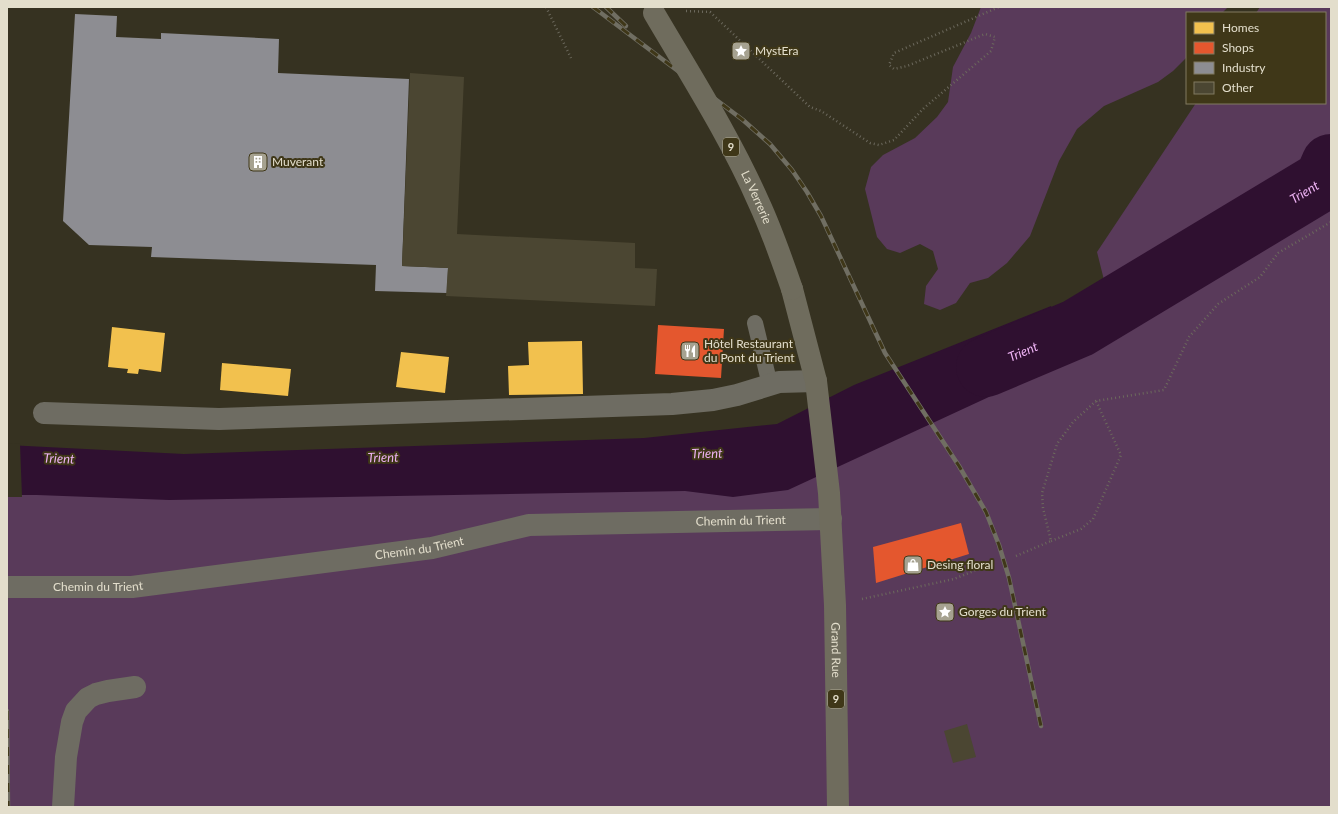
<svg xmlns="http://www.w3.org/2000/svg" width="1338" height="814" viewBox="0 0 1338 814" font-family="Lato,sans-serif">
<rect width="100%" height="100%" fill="#363221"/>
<g fill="#593a5a">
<path d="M981,7H1228L1222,13H1187V57L1173,71L1158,82L1104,106L1077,129L1059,161L1030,236L1007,263L988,278L970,283L956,303L940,310L924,304L926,286L938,269L933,251L920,244L900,253L887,249L877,237L865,189L871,167L883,155L915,138L937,117L948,102L953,67L971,33Z"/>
<path d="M1260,7H1331V807H7V463L781,452L1114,320L1097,252L1196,103H1325V13H1256Z"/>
</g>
<path fill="#2f1030" d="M1051,306L1073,358L788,490L733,497L685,491L169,500L37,495H7V445L184,454L644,438L777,424L854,385Z"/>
<path fill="#363221" d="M7,443L20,444L22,497H7Z"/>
<g fill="#f2c14e">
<path d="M112,327L165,333L161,372L139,369L138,374L127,373L128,369L108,367Z"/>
<path d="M582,341L583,394L509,395L508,366L529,365L528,342Z"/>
<path d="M401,352L449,357L445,393L396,387Z"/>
<path d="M222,363L291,369L288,396L220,390Z"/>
</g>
<g fill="#e4572e">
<path d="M658,325L724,329L721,378L655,374Z"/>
<path d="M961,523L969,554L876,583L873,547Z"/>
</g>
<path fill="#8d8d92" d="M75,14L117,16L116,37L161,39V33L279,39L278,73L409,79L402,266L448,268L447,293L375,291L376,265L151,257L152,247L89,245L63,221Z"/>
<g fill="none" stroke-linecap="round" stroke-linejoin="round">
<path stroke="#2f1030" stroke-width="60" id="s1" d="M986,367L1078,328L1324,180L1331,164"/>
</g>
<g fill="#4b4632">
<path d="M410,73L464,77L457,234L635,243V268L657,269L655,306L446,296L448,268L402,266Z"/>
<path d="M967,724L976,757L953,763L944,731Z"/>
</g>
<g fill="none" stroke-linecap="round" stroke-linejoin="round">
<g stroke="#6c695d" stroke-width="2.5" stroke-dasharray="1 3" stroke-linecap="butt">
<path d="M546,7L571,58"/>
<path d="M686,11L710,12L810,107L821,111L870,143L879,145L894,140L924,108L991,51L995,37L985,34L907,66L894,69L889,65L894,53L999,7"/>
<path d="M1051,541L1081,529L1093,519L1121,455L1096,401"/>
<path d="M1016,556L1051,541L1043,508L1042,493L1057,444L1073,422L1096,401L1164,390L1189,337L1218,304L1260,277L1278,253L1331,222"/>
<path d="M862,599L954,579L993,563"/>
</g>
<path stroke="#6e6c62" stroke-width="16" d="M755,323L770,385"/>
<g stroke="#6e6c62" stroke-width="22">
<path d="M44,413L219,419L672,404L713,400L737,395L779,382L816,381"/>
<path id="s2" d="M7,587H132L432,548L529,525L831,519"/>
<path d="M63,807L66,757L72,722L76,711L88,698L96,694L108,691L135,687"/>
</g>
<path stroke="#6f6c5d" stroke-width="22" id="s3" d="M792,289L816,381L829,493L835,605L838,807"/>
<defs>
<g id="rail">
<path d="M593,7L743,120L770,144L792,170L807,192L821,216L885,353L959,466L986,512L999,545L1009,578L1041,726"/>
<path d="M606,7L626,26"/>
<path d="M7,711L8,807"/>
</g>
</defs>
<use href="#rail" stroke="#706e62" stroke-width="4.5"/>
<use href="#rail" stroke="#3f3718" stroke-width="3" stroke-dasharray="9" stroke-linecap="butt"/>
<path stroke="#6f6c5d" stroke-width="22" id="s4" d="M654,13C691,76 730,137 759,203C772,231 782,260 792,289"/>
</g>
<defs>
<symbol id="sight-square" viewBox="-11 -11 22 22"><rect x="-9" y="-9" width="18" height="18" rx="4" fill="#a6a290" stroke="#3f3718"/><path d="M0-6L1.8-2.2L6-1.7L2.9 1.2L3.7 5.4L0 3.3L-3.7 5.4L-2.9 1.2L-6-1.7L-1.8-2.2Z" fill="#fff"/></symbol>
<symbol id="building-square" viewBox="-11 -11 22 22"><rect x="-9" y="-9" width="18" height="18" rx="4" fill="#a6a290" stroke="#3f3718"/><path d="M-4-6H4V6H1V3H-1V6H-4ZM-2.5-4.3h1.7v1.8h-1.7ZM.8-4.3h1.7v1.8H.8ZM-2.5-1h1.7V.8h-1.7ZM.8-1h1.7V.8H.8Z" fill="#fff"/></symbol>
<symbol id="restaurant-square" viewBox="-11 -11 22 22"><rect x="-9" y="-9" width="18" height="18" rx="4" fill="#a6a290" stroke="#3f3718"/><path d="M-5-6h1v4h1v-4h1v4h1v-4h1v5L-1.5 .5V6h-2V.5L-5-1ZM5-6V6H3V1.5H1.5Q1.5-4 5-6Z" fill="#fff"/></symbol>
<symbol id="shop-square" viewBox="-11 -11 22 22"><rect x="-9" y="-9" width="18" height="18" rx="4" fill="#a6a290" stroke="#3f3718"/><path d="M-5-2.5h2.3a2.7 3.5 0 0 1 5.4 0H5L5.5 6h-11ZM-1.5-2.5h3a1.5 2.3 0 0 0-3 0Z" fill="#fff"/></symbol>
</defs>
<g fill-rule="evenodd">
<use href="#sight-square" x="730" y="40" width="22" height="22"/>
<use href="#building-square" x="247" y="151" width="22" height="22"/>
<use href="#restaurant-square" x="679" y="340" width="22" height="22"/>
<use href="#shop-square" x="902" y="554" width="22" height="22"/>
<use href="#sight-square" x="934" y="601" width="22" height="22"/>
</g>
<g text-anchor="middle" stroke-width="4" stroke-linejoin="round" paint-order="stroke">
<g fill="#3f3718" stroke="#b2ac96" stroke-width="1">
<rect x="723" y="138" width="16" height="18" rx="3"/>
<rect x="828" y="690" width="16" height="18" rx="3"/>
</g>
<g font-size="11" font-weight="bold" fill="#e3decc">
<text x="731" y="151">9</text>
<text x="836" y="703">9</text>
</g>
<g font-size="12" fill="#e3decc" stroke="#3f3718" text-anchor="start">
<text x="755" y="55">MystEra</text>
<text x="272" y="166">Muverant</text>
<text x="704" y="348">Hôtel Restaurant<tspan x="704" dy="14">du Pont du Trient</tspan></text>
<text x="927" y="569">Desing floral</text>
<text x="959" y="616">Gorges du Trient</text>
</g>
<g font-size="12" fill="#e3decc" stroke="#3f3718">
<text dy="4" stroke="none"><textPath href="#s4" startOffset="211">La Verrerie</textPath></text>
<text dy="4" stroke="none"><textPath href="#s2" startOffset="739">Chemin du Trient</textPath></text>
<text dy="4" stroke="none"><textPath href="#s2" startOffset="415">Chemin du Trient</textPath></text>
<text dy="4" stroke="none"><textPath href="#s2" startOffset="91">Chemin du Trient</textPath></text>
<text dy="4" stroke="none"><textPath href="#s3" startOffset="365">Grand Rue</textPath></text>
</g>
<g font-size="13" font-style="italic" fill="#eeb3f4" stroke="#3f3718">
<text dy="5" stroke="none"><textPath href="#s1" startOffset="364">Trient</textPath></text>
<text dy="5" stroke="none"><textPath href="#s1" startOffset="40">Trient</textPath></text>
<text transform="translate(707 453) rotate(-1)" y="5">Trient</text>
<text transform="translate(383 457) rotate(-1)" y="5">Trient</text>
<text transform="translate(59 458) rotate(2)" y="5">Trient</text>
</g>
</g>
<rect width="1338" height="814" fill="none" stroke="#e3decc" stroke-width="16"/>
<rect x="1186" y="12" width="140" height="92" fill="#3f3718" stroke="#817a60"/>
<rect x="1194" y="22" width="20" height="12" fill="#f2c14e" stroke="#817a60"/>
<text x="1222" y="32" font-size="12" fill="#e3decc">Homes</text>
<rect x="1194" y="42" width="20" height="12" fill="#e4572e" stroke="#817a60"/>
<text x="1222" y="52" font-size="12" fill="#e3decc">Shops</text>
<rect x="1194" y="62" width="20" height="12" fill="#8d8d92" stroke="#817a60"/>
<text x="1222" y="72" font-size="12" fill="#e3decc">Industry</text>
<rect x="1194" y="82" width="20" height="12" fill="#4b4632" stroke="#817a60"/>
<text x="1222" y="92" font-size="12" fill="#e3decc">Other</text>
</svg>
